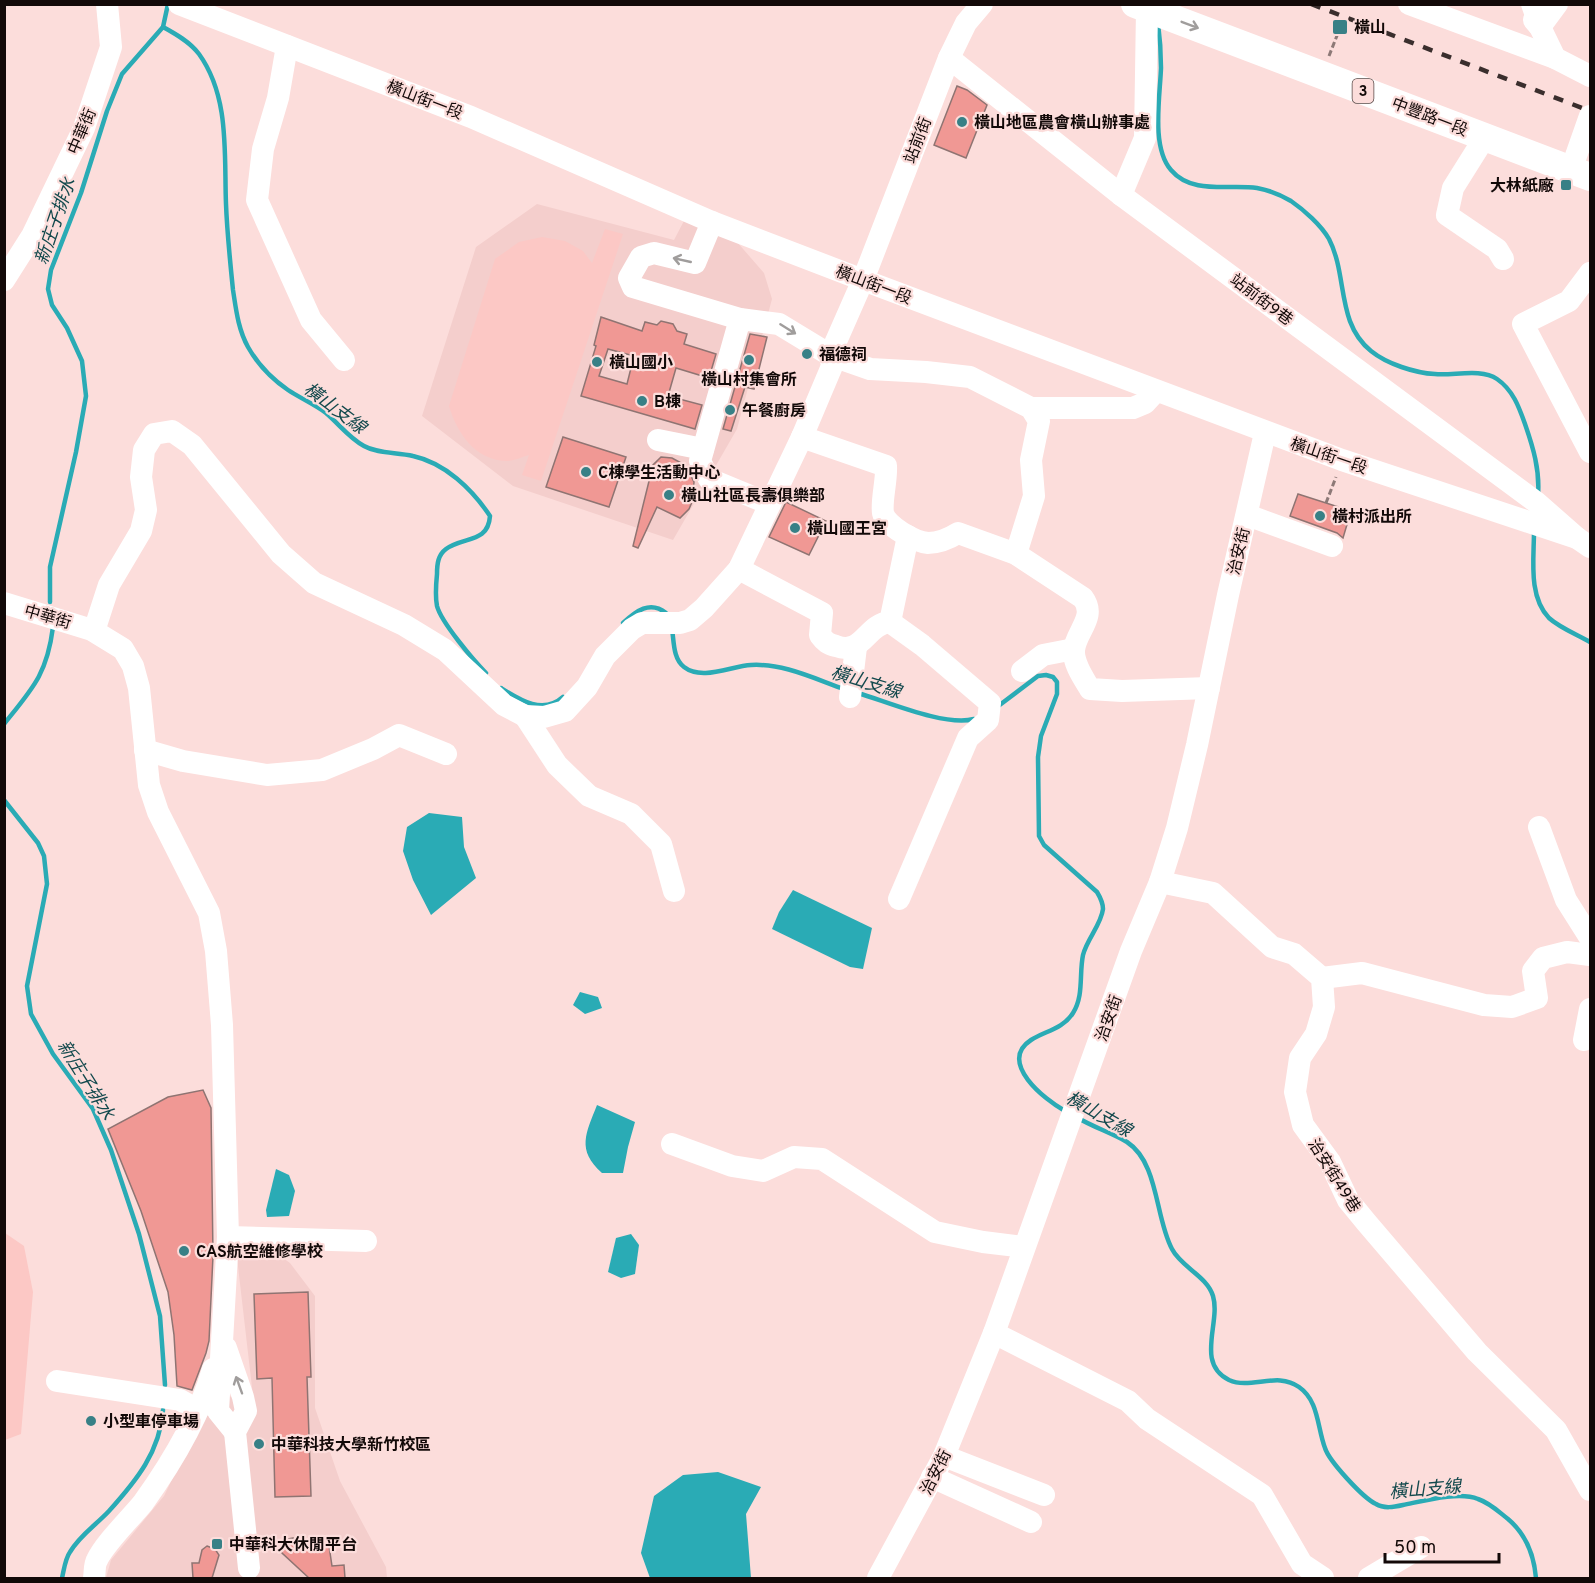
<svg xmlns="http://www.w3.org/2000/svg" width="1595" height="1583" viewBox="0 0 1595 1583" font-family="Overpass,'Noto Sans TC',sans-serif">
<rect width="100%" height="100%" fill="#fcdddb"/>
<g fill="#f4cecc">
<path d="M537,204L674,240L686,217L737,242L764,273L772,299L737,429L673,540L513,486L422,416L476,247Z"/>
<path d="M266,1246L290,1263L315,1296V1408L340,1481L386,1567L387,1578H106L111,1560L164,1496L212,1397L253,1396L236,1249Z"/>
</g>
<g fill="#fcc8c5">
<path d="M605,229L623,234L541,481L522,475L529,455C522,457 514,461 506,461C475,460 457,433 449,406L495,259L519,242L542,237L565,241L583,251L592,263Z"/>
<path d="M5,1233L24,1246L33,1292L21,1434L5,1440Z"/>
</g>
<g fill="#2aabb5">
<path d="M429,813L462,817L464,847L476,878L431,915L413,880L403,851L407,827Z"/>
<path d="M793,890L872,928L863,969L850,967L772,929L779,912Z"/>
<path d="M580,992L598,997L602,1008L585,1014L573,1005Z"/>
<path d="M597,1105L635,1122L628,1147L623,1173H602C576,1150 586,1133 597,1105Z"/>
<path d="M276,1169L289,1175L295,1191L289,1216L267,1217L266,1210Z"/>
<path d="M631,1234L639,1245L635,1274L621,1278L608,1272L616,1238Z"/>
<path d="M718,1472L761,1487L746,1514L751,1578H650L641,1553L654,1496L683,1475Z"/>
</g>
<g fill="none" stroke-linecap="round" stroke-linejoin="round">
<g stroke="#2aabb5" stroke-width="4.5">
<path d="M1158,23C1160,38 1161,53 1161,68C1160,97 1151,147 1171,170C1192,195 1229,184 1257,188C1268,190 1281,195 1291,201C1304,210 1321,225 1329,239C1348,276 1336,323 1371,351C1387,364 1415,373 1435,374C1453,376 1481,368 1497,379C1513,390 1519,407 1525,424C1533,447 1540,470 1538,495"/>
<path d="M163,27C176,34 190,42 199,54C230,97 224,154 226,204C227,232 230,261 233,290C236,309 238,329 248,347C257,363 272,379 288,390C300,398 314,404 326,413C339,424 349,438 364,446C378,454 397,452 413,456C445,463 472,489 490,516C488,544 463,536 446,549C438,555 437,564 437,574C436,584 435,596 437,606C441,622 474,661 486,673"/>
<path d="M1534,531C1534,559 1528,596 1549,618C1560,628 1578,635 1590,642"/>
<path d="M50,602V567L76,452L86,396L82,361L67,328L52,305L48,289L51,270L81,193L107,111L122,74L163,27L168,4"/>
<path d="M623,623C636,611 650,600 666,613"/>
<path d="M672,629C674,641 673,659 684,667C702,681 731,666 751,665C783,663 815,679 844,689"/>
<path d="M501,688C520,700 543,715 563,697"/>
<path d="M858,693C888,702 946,727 974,719"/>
<path d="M997,707L1038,676L1046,675L1053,677L1057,682V694L1041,736L1038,757L1039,836L1044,845L1097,892C1100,897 1103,902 1103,909C1101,925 1087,939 1083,955C1079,974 1084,996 1073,1013C1063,1029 1045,1031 1031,1040C997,1062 1045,1100 1065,1111"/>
<path d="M4,724C33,688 47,674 53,627"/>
<path d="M4,800L38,843L44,856L47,884L27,986L31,1014L53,1054L93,1109L111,1150L139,1234L160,1316L165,1385"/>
<path d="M1078,1118C1093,1127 1112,1133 1127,1142C1159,1163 1155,1218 1172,1249C1181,1267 1207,1276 1213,1296C1221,1323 1195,1363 1229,1380C1251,1390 1277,1371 1299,1387C1319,1401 1317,1427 1325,1448C1329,1461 1363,1498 1376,1504C1384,1509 1394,1507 1403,1505C1423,1501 1459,1491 1478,1499C1490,1503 1499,1512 1508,1519C1527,1535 1534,1555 1536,1578"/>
<path d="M62,1578C64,1570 65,1559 70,1552C80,1535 96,1525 109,1511C136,1481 160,1452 163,1410"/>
</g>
</g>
<g fill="#f09894" stroke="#8f7472" stroke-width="1.5" fill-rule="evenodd">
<path d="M957,86L967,90L987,105L966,158L934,145Z"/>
<path d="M601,317L642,331L645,322L657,325L661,321L673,324L677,331L687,334L684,344L716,354L709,378L676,368L668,396L702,405L695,429L581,396L596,346L594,345ZM608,349L634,356L627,384L599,376Z"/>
<path d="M750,334L767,337L754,389L745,387L731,431L723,429Z"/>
<path d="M563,437L626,457L609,507L546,487Z"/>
<path d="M661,457L672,458L685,465L694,482L692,502L689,509L680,518L657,507L638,548L633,546L653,465Z"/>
<path d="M1298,494L1351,511L1343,538L1337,533L1290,516Z"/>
<path d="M786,502L826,521L809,555L769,537Z"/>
<path d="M203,1090L211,1108L213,1256L209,1341L206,1353L192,1390L177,1386L174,1335L168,1292L141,1211L108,1129L168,1097Z"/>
<path d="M308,1292L311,1377H307L311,1496L275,1497L272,1378L257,1379L254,1294Z"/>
<path d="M293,1538L298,1540L300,1546H329L332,1566L344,1565L345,1578H309L282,1553L280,1548L288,1539Z"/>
<path d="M207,1546L215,1549L219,1555L212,1578H193L192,1563H199L202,1550Z"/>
</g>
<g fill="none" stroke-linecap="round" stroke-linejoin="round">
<g stroke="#8d7977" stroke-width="3" stroke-dasharray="6 3" stroke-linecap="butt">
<path d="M1329,56L1338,33"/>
<path d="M1326,503L1336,477"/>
</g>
<g stroke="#fff" stroke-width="22">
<path d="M179,4L471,117L712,222L863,280L1342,460L1577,538"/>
<path d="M1409,4L1555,58"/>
<path d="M1532,4L1540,27L1555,58L1590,76"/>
<path d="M1534,20L1540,27L1557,4"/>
<path d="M287,46L278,98L263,149L257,200L311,320L344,360"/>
<path d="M949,58L1121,195L1536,502L1577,538L1590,547"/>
<path d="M1485,137L1453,188L1447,215L1497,249L1503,259"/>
<path d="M1571,170L1590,116"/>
<path d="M1121,195L1145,138L1147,9"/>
<path d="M712,222L695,263L654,253L641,257L629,278L633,287L740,319L779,324L830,355L870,369L926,372L970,377L1031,408L1039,421L1031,460L1034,496L1016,554"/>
<path d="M1590,273L1569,301L1523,324L1590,452"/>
<path d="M4,280L32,236L84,128L111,47L107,4"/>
<path d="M740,319L700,461L709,479L770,504"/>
<path d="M1031,408H1133L1145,403L1156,391"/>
<path d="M802,437L886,466C887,480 881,501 883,513C886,526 915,542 928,543C938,543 950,538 958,533L1016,554L1083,598C1097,617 1076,631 1074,650C1073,664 1084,679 1090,689L1122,691L1209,688"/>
<path d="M658,440L703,449"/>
<path d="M1247,515L1332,546"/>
<path d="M739,569L822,613L820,635C825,642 828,644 836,646C863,656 866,624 890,622L908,536"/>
<path d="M4,603L92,630L123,649L133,666L139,688L149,785L158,812L209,913L216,951L222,1025L228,1237L218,1411L235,1432"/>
<path d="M890,622L922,645L990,703L988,720L968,738L899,899"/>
<path d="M92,630L96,625L109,585L141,531L146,510L141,477L144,450L154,434L172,431L192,445L281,554L314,583L404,625L445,650L504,705L525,716L544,717L565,711L587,687L605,656L632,629L642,623H680L690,620L704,608L739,569L802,437L832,366L830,355L863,280L949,58L966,23L982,4"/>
<path d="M1022,671L1043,655L1074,649"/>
<path d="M850,697L856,647"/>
<path d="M525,716L557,765L589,796L631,814L661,844L674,891"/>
<path d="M145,750L183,761L267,775L322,770L373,749L399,735L446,754"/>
<path d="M1539,827L1566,900L1590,938"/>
<path d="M1160,882L1213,893L1272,947L1294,954L1322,978L1324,1007L1316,1034L1300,1058L1295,1092L1303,1125L1330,1162L1348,1200L1366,1222L1477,1352L1556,1430L1590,1490"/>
<path d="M1322,978L1362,973L1484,1005L1512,1007L1537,998L1533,971L1543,958L1567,952L1590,955"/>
<path d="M1584,1040L1590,1009"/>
<path d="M672,1144L732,1166L763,1171L794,1157L822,1159L935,1232L983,1242L1024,1247"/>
<path d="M228,1237L366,1241"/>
<path d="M994,1333L1128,1401L1147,1419L1262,1495L1302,1564L1323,1578"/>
<path d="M226,1348L243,1397L246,1411L235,1432L249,1568"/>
<path d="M57,1381L180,1400L198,1410"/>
<path d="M944,1456L1044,1495"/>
<path d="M932,1477L1031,1522"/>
<path d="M94,1578C95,1573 94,1565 97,1560C105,1543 130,1519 143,1503C171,1464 200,1415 213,1369"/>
<path d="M878,1578L944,1456L994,1333L1131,951L1160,882L1177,828L1197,745L1228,595L1265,433"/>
<path d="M1369,1578L1421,1547"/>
</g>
<path stroke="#fff" stroke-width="28" d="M1135,4L1590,177"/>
<path stroke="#3a2e2d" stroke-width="4.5" stroke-dasharray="10 10" stroke-linecap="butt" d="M1311,4L1590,111"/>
</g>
<defs><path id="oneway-shaft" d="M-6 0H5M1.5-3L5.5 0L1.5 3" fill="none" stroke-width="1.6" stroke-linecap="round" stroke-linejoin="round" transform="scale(1.5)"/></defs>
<g stroke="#a09d9c">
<use href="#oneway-shaft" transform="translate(1190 25) rotate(21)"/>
<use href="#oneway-shaft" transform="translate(682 260) rotate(-167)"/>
<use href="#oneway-shaft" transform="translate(788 329) rotate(32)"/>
<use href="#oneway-shaft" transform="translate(239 1385) rotate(-110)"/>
</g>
<g fill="#388086" stroke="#fcdddb" stroke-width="2">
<rect x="1332" y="19" width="16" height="16" rx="3"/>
<circle cx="962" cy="122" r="6"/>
<rect x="1560" y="179" width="12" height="12" rx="3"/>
<circle cx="807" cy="354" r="6"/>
<circle cx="749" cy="360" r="6"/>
<circle cx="597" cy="362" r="6"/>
<circle cx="642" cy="401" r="6"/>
<circle cx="730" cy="410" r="6"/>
<circle cx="586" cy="472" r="6"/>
<circle cx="669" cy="495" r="6"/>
<circle cx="1320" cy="516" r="6"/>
<circle cx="795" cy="528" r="6"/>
<circle cx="184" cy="1251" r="6"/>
<circle cx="91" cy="1421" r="6"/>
<circle cx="259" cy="1444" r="6"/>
<rect x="211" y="1538" width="12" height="12" rx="3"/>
</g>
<g text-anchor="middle" stroke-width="4.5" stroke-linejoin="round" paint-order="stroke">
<rect fill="#fcdddb" stroke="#584947" stroke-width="1.5" x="1352.5" y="79" width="21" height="24" rx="4.5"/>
<g font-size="15" font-weight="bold" fill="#120908">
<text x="1363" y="96">3</text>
</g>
<g font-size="16" font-weight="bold" fill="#120908" stroke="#fcdddb" text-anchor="start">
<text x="1354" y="33">橫山</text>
<text x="974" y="128">橫山地區農會橫山辦事處</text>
<text x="1554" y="191" text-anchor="end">大林紙廠</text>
<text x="819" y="360">福德祠</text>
<text x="609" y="368">橫山國小</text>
<text x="749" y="385" text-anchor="middle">橫山村集會所</text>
<text x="654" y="407">B棟</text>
<text x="742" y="416">午餐廚房</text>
<text x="598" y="478">C棟學生活動中心</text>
<text x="681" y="501">橫山社區長壽俱樂部</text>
<text x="1332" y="522">橫村派出所</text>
<text x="807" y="534">橫山國王宮</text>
<text x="196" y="1257">CAS航空維修學校</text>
<text x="103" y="1427">小型車停車場</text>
<text x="271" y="1450">中華科技大學新竹校區</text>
<text x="229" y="1550">中華科大休閒平台</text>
</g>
<g font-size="16" fill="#120908" stroke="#fcdddb">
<text transform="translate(425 99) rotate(21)" y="6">橫山街一段</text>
<text transform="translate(1430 116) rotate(21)" y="6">中豐路一段</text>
<text transform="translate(81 131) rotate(-67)" y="6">中華街</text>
<text transform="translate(917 140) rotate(-69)" y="6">站前街</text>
<text transform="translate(874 284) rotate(21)" y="6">橫山街一段</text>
<text transform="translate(1262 299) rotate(37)" y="6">站前街9巷</text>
<text transform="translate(1329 455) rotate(19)" y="6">橫山街一段</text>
<text transform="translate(1238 551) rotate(-77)" y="6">治安街</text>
<text transform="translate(48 616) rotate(16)" y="6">中華街</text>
<text transform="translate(1108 1018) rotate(-70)" y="6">治安街</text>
<text transform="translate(1335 1175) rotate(58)" y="6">治安街49巷</text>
<text transform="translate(935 1472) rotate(-63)" y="6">治安街</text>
</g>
<g font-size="18" font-style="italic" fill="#13494d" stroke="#fcdddb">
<text transform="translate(55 221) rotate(-71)" y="6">新庄子排水</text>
<text transform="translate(335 408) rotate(37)" y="6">橫山支線</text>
<text transform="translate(866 682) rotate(17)" y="6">橫山支線</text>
<text transform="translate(86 1080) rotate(58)" y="6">新庄子排水</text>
<text transform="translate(1099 1114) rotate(30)" y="6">橫山支線</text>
<text transform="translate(1425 1489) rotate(-5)" y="6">橫山支線</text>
</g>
</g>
<rect width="1595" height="1583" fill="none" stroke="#120908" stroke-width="12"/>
<path d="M1385 1553v9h114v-9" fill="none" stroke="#120908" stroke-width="3"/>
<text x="1394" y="1553" font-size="18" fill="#120908" stroke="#fcdddb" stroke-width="4.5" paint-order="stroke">50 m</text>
</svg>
